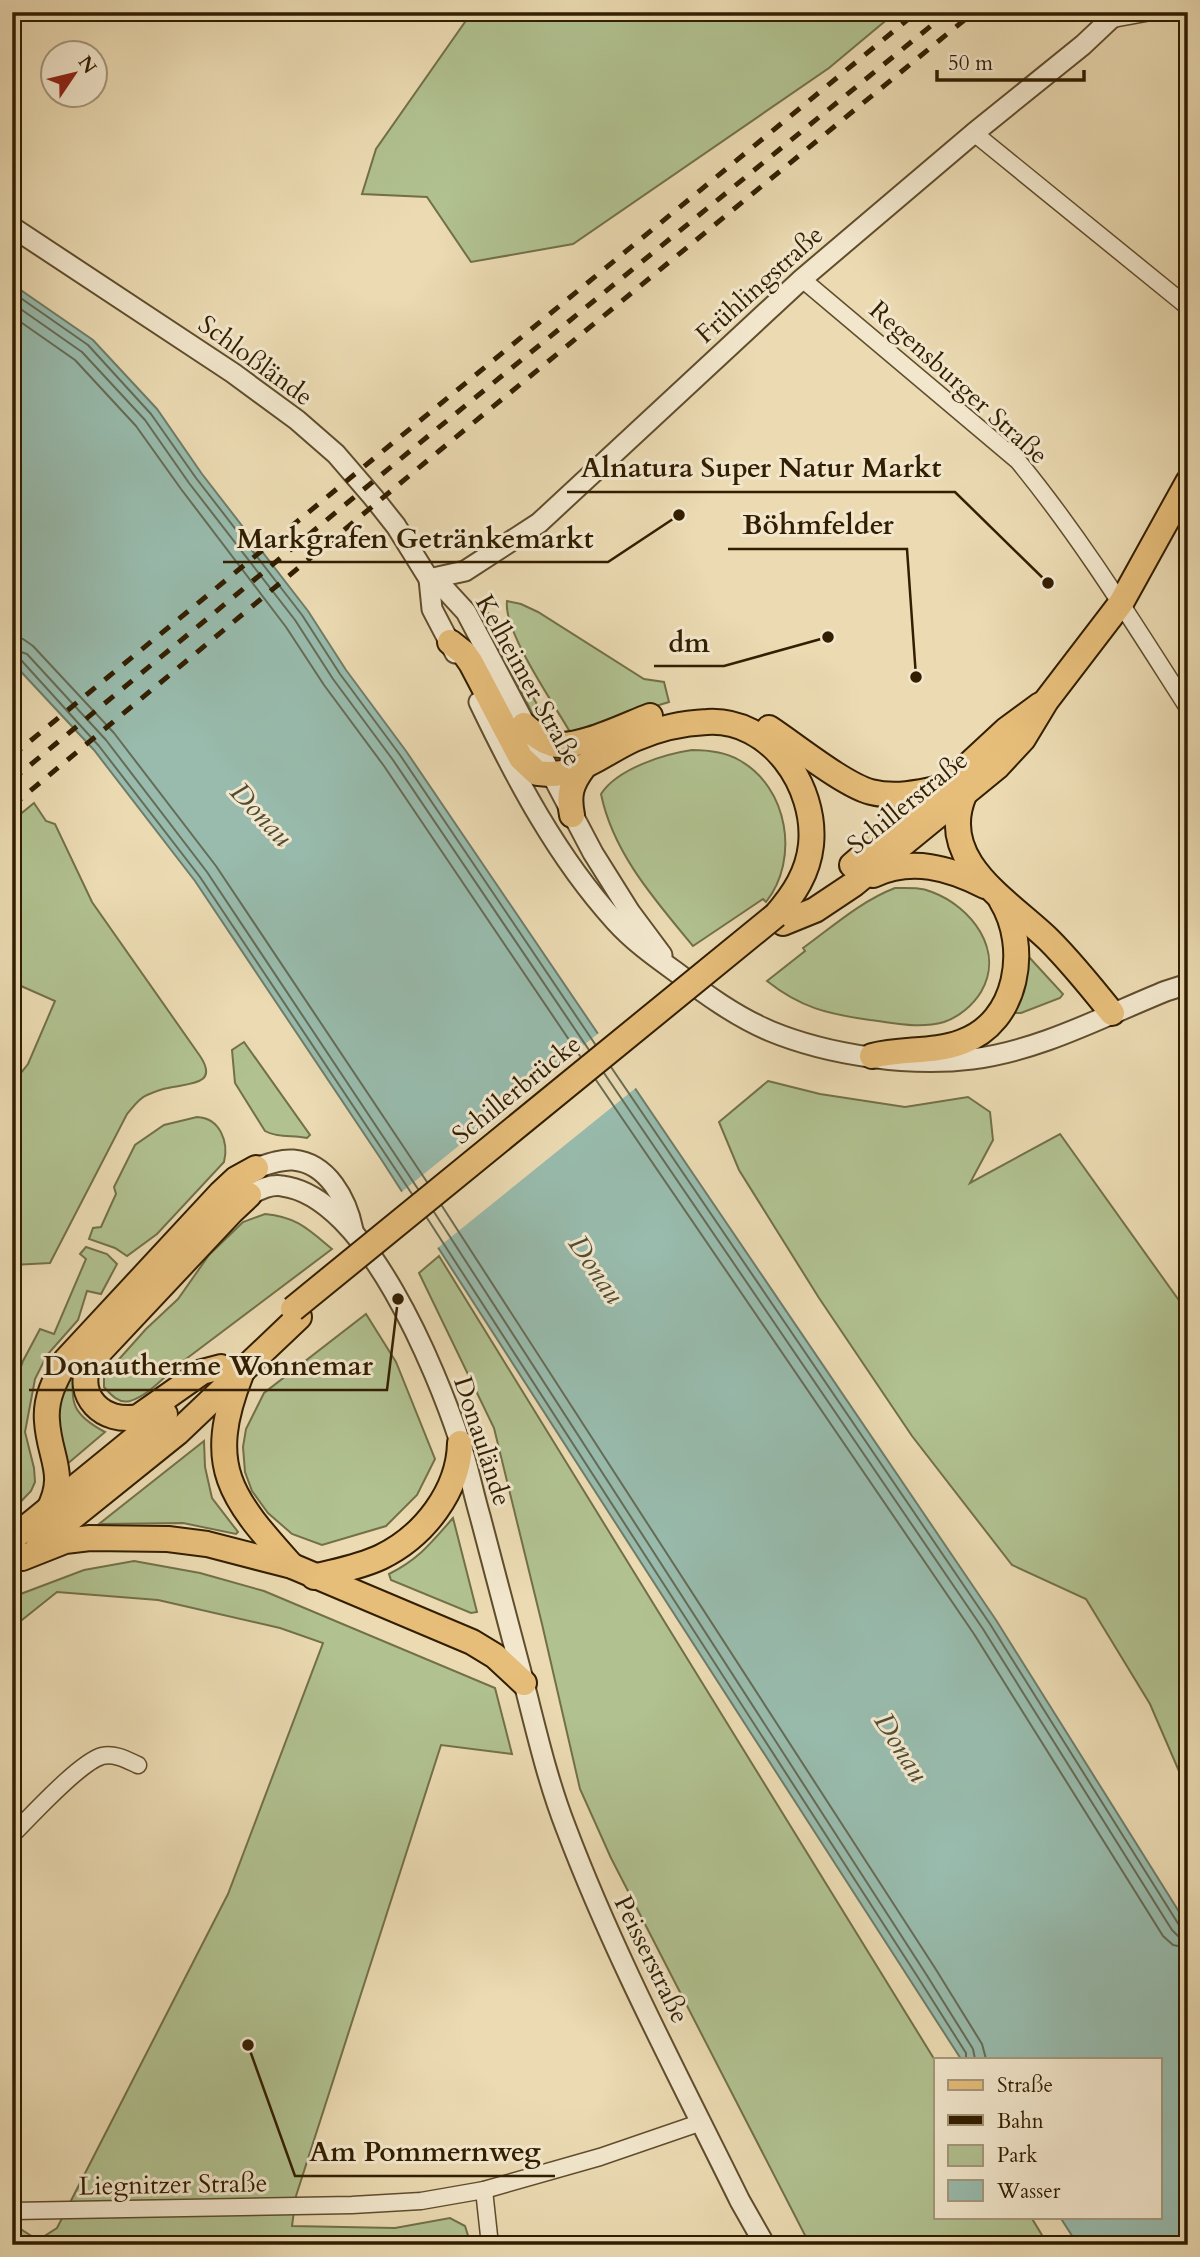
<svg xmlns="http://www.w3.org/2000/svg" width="1200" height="2257" viewBox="0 0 1200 2257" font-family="Cardo,serif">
<rect width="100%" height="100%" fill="#ebdab2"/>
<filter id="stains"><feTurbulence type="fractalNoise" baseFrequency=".00286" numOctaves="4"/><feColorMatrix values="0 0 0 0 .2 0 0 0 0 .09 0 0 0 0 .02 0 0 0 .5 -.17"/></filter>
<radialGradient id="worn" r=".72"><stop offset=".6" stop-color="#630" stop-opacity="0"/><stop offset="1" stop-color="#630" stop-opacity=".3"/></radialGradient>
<g fill="#b1c190" stroke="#727048" stroke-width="2">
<path d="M472,12H896L829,68L573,244L471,262L427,197L362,194L376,149Z"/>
<path d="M507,601L521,604L538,612L644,679L664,682L669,702L570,732C554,704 503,631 507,601Z"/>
<path d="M484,610L492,616L503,645L553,732L548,731L535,718L482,620L479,613Z"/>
<path d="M692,750C709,750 725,752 739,760C788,787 800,859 766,902L763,899L693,946C655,900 613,853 601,794C617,769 664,754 692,750Z"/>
<path d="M34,803L46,821L55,824L92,902L200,1056C220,1086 187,1083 168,1088C161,1089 154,1092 147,1095C139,1098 133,1107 127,1114L50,1263L13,1265L12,1093L17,1078L28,1064L55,1001L12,982V821Z"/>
<path d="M895,888C907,888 920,887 932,892C972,907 1005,951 981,992C973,1005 959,1017 944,1022C919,1029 895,1023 870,1020C828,1014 801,1008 767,981L805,951L803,948C832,927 861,901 895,888Z"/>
<path d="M1028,956L1063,994L1060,998L1021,1013H1009Z"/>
<path d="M244,1042L310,1135L307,1138C293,1135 277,1138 265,1131L235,1083L232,1050Z"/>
<path d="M768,1081L820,1094L905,1107L968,1097L990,1112L993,1140L970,1183L1060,1134L1188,1313V1792L1150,1704L1086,1599L1012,1565L912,1436L819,1298L739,1170L719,1122Z"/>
<path d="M197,1117C220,1118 229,1142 224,1162L157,1234L127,1256L115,1248L89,1239L93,1228L101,1227L116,1194L114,1187L135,1145L164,1125Z"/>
<path d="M265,1214C297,1217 308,1229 332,1249C282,1287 232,1324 182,1362C166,1374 150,1395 130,1401C119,1404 111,1395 104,1387V1376L146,1329L178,1299L209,1255L243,1222Z"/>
<path d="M86,1247L107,1254L117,1264L101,1294L87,1291L78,1320L47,1355L35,1379L25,1432L34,1468L35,1482L31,1491L12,1511V1393L23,1361L40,1329L54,1334L86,1259L80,1254Z"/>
<path d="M439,1256L936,2062V2217H1031L1048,2245H810L611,1858L580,1789L542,1624L494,1428L419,1273Z"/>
<path d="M366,1314L396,1362L435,1459L417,1495L386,1526L322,1545L292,1534L268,1513L252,1491L245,1472L243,1447L246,1429L264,1393Z"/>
<path d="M70,1367L75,1370C68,1404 75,1416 105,1432L66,1465L57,1436L59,1389Z"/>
<path d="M204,1441L205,1467L212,1498L238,1532L236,1534L183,1523L99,1524Z"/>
<path d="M453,1518L477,1612L471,1613L391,1580L389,1574C419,1559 431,1543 453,1518Z"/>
<path d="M134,1561L200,1573L264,1591L495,1688L512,1754L441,1745L296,2196L292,2226L395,2228L450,2218L465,2226L471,2245H12V2229L22,2230L38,2240L57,2228L228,1894L323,1643L280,1628L158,1600L57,1592L12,1628V1600L18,1595L84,1570Z"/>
</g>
<path fill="#98bbad" stroke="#6f7c68" stroke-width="2" d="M12,284L93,340L157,409L202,474L308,611L346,670L406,751L996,1620L1188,1926V2245H1078L1060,2217H1160V2059H961L381,1159L195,881L94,750L12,662Z"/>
<path fill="#ebdab2" d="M600,1032L637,1087L435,1250L399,1194Z"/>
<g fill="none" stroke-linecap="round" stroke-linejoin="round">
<g stroke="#656c56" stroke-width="2">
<path d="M12,292L88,345L151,414L196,478L302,615L340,674L400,755L595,1044"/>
<path d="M12,303L82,352L145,420L189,483L295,620L333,679L393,760L589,1050"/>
<path d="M12,316L75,360L136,426L181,489L286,627L324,685L384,766L580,1056"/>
<path d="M12,638L23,639L33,646L114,733L216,866L427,1182"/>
<path d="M12,649L27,654L106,740L207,872L418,1189"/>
<path d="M12,657L21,660L99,746L200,877L412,1194"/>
<path d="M611,1067L990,1624L1179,1925L1188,1929"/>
<path d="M604,1073L983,1629L1172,1930L1178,1936L1188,1938"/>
<path d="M596,1080L974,1634L1163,1936L1173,1945L1188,1948"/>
<path d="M442,1206L935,1968L982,2044L986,2059"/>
<path d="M434,1212L926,1974L973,2049L975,2059"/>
<path d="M427,1218L919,1979L966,2053V2059"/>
</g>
<defs>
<g id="minor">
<path d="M1113,19L1151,12"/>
<path d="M974,133L1188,307"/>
<path d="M802,279L1018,461C1082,539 1134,624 1188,708"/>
<path d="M12,1835C30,1817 80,1762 102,1756C115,1753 127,1760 138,1765"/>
<path d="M484,2190L490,2245"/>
<path d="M12,2211L352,2205L421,2201L484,2190L600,2157L702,2122"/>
</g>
<g id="tertiary">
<path d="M12,227L233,373L297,420L336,454L373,497L396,526L429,579L443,587L466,612L593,853L630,912L662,955"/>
<path d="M429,579L432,609L455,653"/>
<path d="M429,579L465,571L539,523L802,279L974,133L1083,45L1118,12"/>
<path d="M479,702C516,779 557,857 615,921C633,941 654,956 676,972C705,994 735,1016 770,1031C828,1055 910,1067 972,1059C1039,1051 1104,1016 1166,991L1188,984"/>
<path d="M256,1168C268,1164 281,1159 293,1160C328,1163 347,1200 353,1230"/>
<path d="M249,1195C259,1190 270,1184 282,1186C366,1196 437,1372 460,1442C468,1466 473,1492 480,1516C495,1573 510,1630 525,1687C537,1734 548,1782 566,1828C614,1955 680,2079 740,2201L765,2245"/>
</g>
<g id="primary">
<path d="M450,642L464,653L471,663L521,758L537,773C578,779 599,755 634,739C657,729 682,723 707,722C770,718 817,786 811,845C808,873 794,894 776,915"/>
<path d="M524,725C533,733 541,741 552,744C577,750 626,725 650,716"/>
<path d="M769,728C795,745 844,785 871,792C895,798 918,793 941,788"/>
<path d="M964,795C936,861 1009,901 1049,940C1072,963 1092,988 1112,1013"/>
<path d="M572,815C568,795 571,784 583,768"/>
<path d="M852,865L965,768L1006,730L1040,705"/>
<path d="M873,875C912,857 949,868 985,886"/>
<path d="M783,923L815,910L854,884L997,767L1023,739L1046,701L1121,603L1188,482"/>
<path d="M872,1056C902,1048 933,1053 962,1042C1018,1022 1030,947 1001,900"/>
<path d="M221,1367L202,1372L138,1417C103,1424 74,1396 90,1362L232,1211L249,1195"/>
<path d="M241,1374C204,1467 231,1498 292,1566"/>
<path d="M48,1511C68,1474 49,1458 47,1421C45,1398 55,1380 66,1360L221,1193L236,1179L256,1168"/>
<path d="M12,1539L165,1414"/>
<path d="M39,1544L177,1433L299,1317"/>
<path d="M22,1558L65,1541L90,1538L168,1539L207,1544L292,1566L472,1642L495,1656L524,1683"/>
<path d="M314,1577C337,1571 360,1567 381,1557C424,1536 459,1491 460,1443"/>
</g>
</defs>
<use href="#minor" stroke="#604d2c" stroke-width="19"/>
<use href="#tertiary" stroke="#604d2c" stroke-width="23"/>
<use href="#primary" stroke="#321e00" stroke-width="28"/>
<use href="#minor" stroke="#f2e7cd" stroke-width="16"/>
<use href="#tertiary" stroke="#f2e7cd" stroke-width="19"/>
<use href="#primary" stroke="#e6bd79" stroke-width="24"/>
<g stroke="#321e00" stroke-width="5" stroke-dasharray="12 12" stroke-linecap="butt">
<path d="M12,756L917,12"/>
<path d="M12,780L427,437L948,12"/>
<path d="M12,806L439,451L974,12"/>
</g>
<defs>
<path id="primary-bridge" d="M293,1309L776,915"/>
</defs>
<use href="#primary-bridge" stroke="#321e00" stroke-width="28" stroke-linecap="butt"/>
<use href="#primary-bridge" stroke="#e6bd79" stroke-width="24"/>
</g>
<g text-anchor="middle" stroke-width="6" stroke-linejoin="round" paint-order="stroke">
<g font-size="26" fill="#321e00" stroke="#f2e7cd">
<text transform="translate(759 284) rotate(-42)" y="9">Frühlingstraße</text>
<text transform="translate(256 360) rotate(36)" y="9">Schloßlände</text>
<text transform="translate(959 382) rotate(42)" y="9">Regensburger Straße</text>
<text transform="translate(529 680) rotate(61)" y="9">Kelheimer Straße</text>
<text transform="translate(907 802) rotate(-39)" y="9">Schillerstraße</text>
<text transform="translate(516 1089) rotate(-39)" y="9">Schillerbrücke</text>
<text transform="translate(483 1441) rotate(72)" y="9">Donaulände</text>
<text transform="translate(652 1959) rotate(64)" y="9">Peisserstraße</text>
<text transform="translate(173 2184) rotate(-1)" y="9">Liegnitzer Straße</text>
</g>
<g font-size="28" font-style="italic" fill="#514d34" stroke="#f2e7cd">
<text transform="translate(262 814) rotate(47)" y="10">Donau</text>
<text transform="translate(597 1269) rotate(56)" y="10">Donau</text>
<text transform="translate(902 1747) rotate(58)" y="10">Donau</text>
</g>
</g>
<path fill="none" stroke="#321e00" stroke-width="2.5" d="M1048 583L955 492H567M916 677L907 549H728M679 515L608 562H223M828 637L724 666H654M398 1299L387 1390H29M248 2045L295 2176H555"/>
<g fill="#321e00" stroke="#f2e7cd" stroke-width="2.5">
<circle cx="1048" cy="583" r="7"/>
<circle cx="916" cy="677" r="7"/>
<circle cx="679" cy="515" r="7"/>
<circle cx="828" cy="637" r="7"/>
<circle cx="398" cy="1299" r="7"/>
<circle cx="248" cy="2045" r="7"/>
</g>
<g font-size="28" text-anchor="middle" font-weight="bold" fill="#321e00" stroke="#f2e7cd" stroke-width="6" stroke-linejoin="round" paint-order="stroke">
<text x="761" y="477">Alnatura Super Natur Markt</text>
<text x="818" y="534">Böhmfelder</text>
<text x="415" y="548">Markgrafen Getränkemarkt</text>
<text x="689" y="652">dm</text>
<text x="208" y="1375">Donautherme Wonnemar</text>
<text x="425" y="2161">Am Pommernweg</text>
</g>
<rect width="1200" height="2257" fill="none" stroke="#ebdab2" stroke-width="42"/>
<rect x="14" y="14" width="1172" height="2229" fill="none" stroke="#321e00" stroke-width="3.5"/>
<rect x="21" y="21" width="1158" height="2215" fill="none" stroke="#321e00" stroke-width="2"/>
<rect x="934" y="2058" width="228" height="161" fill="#f2e7cd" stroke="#a5977b" stroke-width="2"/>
<rect x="948" y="2080" width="35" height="10" fill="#e6bd79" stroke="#a5977b" stroke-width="2"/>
<text x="997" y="2092" font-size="21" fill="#321e00">Straße</text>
<rect x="948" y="2115" width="35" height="10" fill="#321e00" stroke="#a5977b" stroke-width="2"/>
<text x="997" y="2128" font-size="21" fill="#321e00">Bahn</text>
<rect x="948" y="2145" width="35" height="21" fill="#b1c190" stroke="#a5977b" stroke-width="2"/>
<text x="997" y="2162" font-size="21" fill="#321e00">Park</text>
<rect x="948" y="2180" width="35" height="21" fill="#98bbad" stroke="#a5977b" stroke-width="2"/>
<text x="997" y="2198" font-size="21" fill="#321e00">Wasser</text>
<g transform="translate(74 74) rotate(55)"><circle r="33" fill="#f2e7cd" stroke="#a5977b" stroke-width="2"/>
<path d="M0-5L12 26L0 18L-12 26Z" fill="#8f2418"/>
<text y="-10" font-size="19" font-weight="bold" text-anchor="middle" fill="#321e00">N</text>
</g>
<path d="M937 70v10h147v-10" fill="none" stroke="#321e00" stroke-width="3.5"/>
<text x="948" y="70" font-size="21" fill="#321e00" stroke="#f2e7cd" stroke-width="5" paint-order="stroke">50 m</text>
<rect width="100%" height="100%" filter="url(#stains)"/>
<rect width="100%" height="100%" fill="url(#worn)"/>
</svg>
